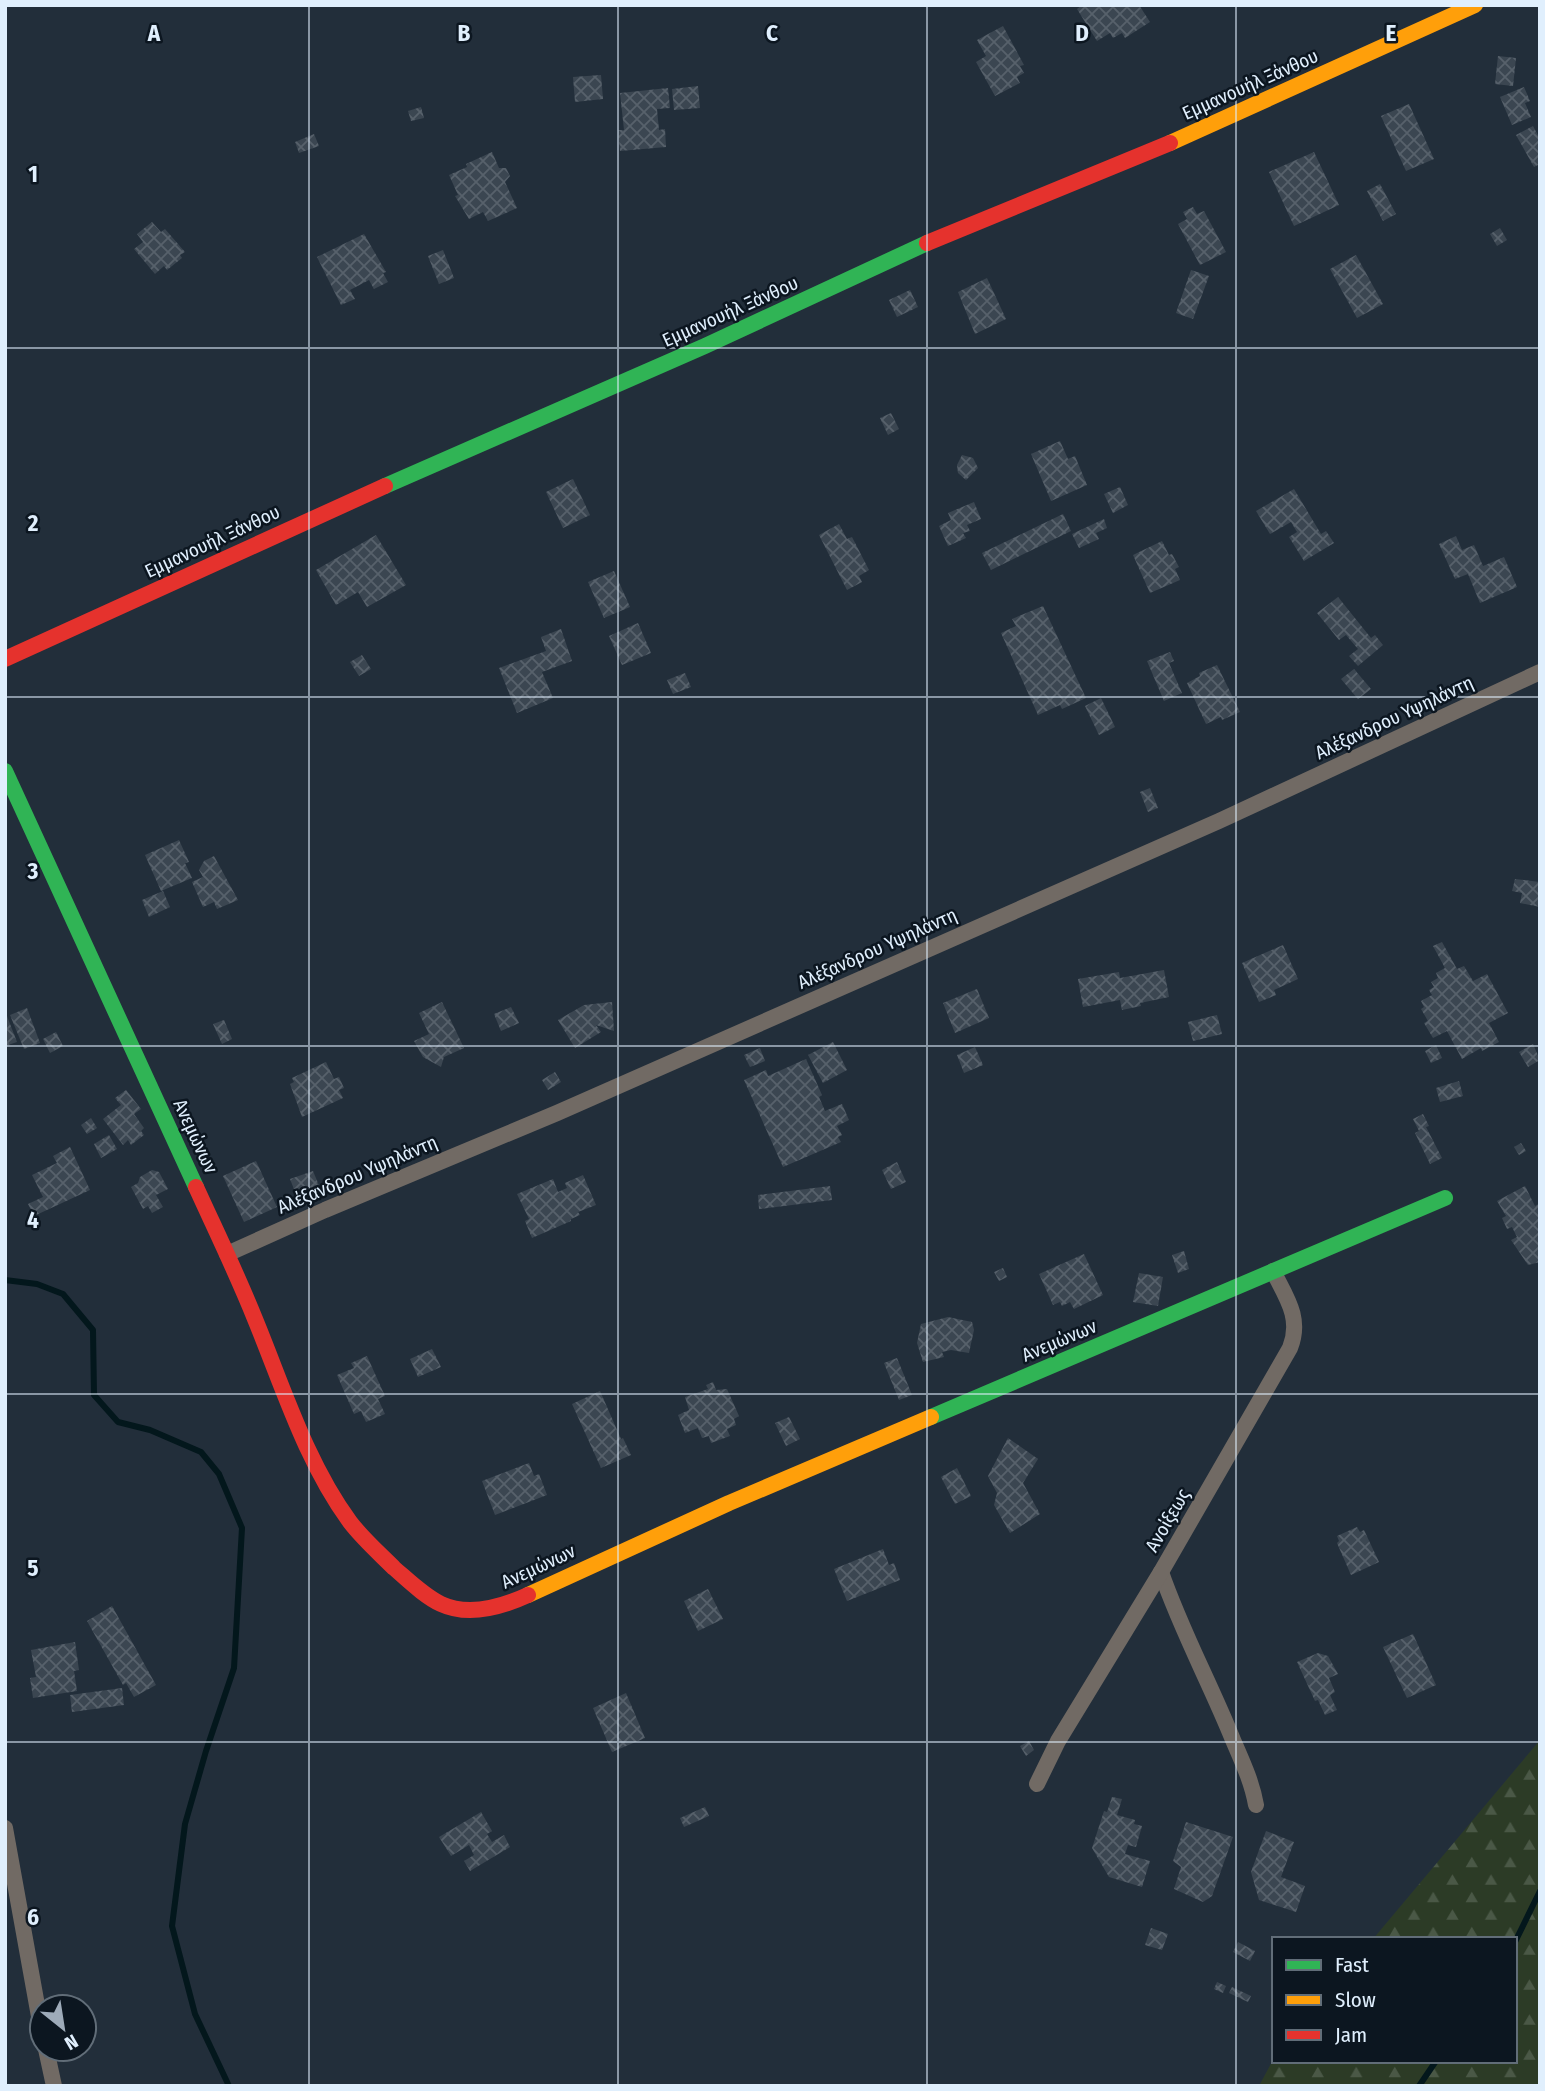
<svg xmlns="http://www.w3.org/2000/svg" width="1545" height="2091" viewBox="0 0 1545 2091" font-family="'Fira Sans Condensed',sans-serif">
<defs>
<pattern id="forest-firs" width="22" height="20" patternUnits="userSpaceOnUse" patternTransform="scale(1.75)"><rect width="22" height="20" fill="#2c3b26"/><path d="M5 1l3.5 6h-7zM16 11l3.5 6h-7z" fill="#4a5846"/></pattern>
<pattern id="building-cross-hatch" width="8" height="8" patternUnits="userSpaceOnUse" patternTransform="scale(1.75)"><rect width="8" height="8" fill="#3b4651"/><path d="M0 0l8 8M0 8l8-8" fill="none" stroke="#57616b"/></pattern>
</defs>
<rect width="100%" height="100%" fill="#222e3a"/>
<path fill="url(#forest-firs)" d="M1540,1740V2086H1259L1274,2058V2061H1515V1939H1373Z"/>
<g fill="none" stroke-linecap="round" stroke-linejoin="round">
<g stroke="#03171c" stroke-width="6">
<path d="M5,1280L37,1284L63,1294L93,1330L94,1395L118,1422L150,1430L201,1452L219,1474L242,1528L234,1668L206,1751L185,1824L172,1926L195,2014L229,2086"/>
<path d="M1515,1942L1540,1891"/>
<path d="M1419,2086L1436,2061"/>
</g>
</g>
<g fill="url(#building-cross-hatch)">
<path d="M1082,5H1139L1150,22L1125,38L1122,33L1113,38L1110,33L1097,41L1077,9Z"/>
<path d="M1003,26L1024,65L1020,66L1024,73L1017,77L1020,83L995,96L976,62L986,56L977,40Z"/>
<path d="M1498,56L1516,58L1513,86L1495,84Z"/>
<path d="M601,75L603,99L575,102L573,77Z"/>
<path d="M698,86L700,108L674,110L672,89Z"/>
<path d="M1524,87L1530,101L1525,103L1531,117L1512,125L1500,97Z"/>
<path d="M668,88L670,108L657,109L659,130L665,129L666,147L620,151L618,130H624L620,93Z"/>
<path d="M1409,104L1434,159L1406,171L1381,116Z"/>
<path d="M421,107L424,118L411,121L408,111Z"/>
<path d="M1533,126L1540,139V164L1534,167L1516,135Z"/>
<path d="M314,134L319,146L299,153L295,142Z"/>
<path d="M492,152L499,168H506L510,176L505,182L517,208L488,221L483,212L469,219L455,196L458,195L449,175L467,167L466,164Z"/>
<path d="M1314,152L1339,205L1294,226L1269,172Z"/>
<path d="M1380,184L1396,214L1383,221L1367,191Z"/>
<path d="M1193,207L1197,214L1204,211L1226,252L1200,265L1178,224L1187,219L1183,212Z"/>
<path d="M152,222L161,232L165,229L185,252L180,255L182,258L167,270L164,266L155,274L134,249L143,242L137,234Z"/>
<path d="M1500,228L1507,240L1497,246L1490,234Z"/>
<path d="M364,234L386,272L383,273L388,282L374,289L369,280L350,290L355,299L341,305L317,257Z"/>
<path d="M443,250L454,278L439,284L428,256Z"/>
<path d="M1356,255L1383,304L1357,318L1330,269Z"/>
<path d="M1191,270L1209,276L1193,319L1176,313Z"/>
<path d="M987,278L1006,319L975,334L958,292Z"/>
<path d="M910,290L918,307L897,317L889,300Z"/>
<path d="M891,413L899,429L888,435L880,418Z"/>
<path d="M1060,441L1068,459L1075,456L1087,485L1051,501L1031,454Z"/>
<path d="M962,455L973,458L978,468L966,480L958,473L957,465Z"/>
<path d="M573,479L590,515L563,528L546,492Z"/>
<path d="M1120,487L1128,505L1113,513L1104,494Z"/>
<path d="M1294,489L1321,534L1326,531L1334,543L1304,561L1289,537L1297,532L1291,522L1270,534L1256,511Z"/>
<path d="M974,502L981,519L967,525L970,531L963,533L966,538L948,546L939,526L951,520L948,513Z"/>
<path d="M1063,514L1071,531L991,570L982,553Z"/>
<path d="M1104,519L1107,528L1096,533L1099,539L1079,548L1072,534Z"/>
<path d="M839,524L847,539L852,537L869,570L859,576L862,582L847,590L819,535Z"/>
<path d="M376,535L406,585L367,607L358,592L336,605L316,570Z"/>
<path d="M1456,536L1462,550L1474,545L1483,566L1504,557L1517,587L1480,603L1468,574L1455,579L1439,544Z"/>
<path d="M1162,541L1169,555L1172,554L1179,567L1175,569L1180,580L1150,593L1133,555Z"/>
<path d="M614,571L630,607L604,618L588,582Z"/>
<path d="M1338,597L1371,638L1375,635L1383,645L1358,666L1349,656L1358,649L1346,635L1339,640L1317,613Z"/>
<path d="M1043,606L1086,698L1062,709L1060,705L1038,715L1001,633L1016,626L1012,619Z"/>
<path d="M638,623L651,653L622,665L609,636Z"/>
<path d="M561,629L572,661L542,672L553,698L517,713L499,668L546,651L541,637Z"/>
<path d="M1170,652L1174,661L1169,663L1182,693L1164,701L1147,661Z"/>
<path d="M362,655L371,669L359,676L350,662Z"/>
<path d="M1217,665L1240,712L1222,720L1221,717L1206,724L1187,683L1200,676L1199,673Z"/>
<path d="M1354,669L1371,689L1358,699L1341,679Z"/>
<path d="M685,673L691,687L673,694L667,680Z"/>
<path d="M1101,698L1115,727L1099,735L1085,706Z"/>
<path d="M1150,788L1158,808L1148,812L1140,792Z"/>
<path d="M179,840L189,862L185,863L192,878L161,891L145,855Z"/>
<path d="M214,856L238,900L217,909L214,902L203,907L192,882L203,877L199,870L204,861Z"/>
<path d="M1515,879L1540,882V907L1520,903L1522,893L1512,891Z"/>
<path d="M163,891L170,907L149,917L142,900Z"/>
<path d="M1442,942L1457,969L1464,966L1473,981L1487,974L1508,1013L1489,1023L1499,1042L1482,1051L1481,1048L1462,1059L1447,1031L1433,1038L1424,1023L1428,1021L1421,1009L1424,1007L1421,1001L1432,995L1429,990L1434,987L1431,982L1438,978L1436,973L1445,968L1433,946Z"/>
<path d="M1283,945L1298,979L1274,990L1276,995L1259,1002L1242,963Z"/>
<path d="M1164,970L1169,997L1140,1003L1141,1006L1122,1010L1120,1000L1083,1007L1078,979L1119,972L1120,978Z"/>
<path d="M977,989L989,1018L955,1033L943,1003Z"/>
<path d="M442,1002L464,1048L444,1057L441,1067L423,1057L414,1041L429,1034L419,1013Z"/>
<path d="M612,1002L614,1031L596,1025L601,1032L575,1048L558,1020L584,1005Z"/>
<path d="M511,1007L519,1023L501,1031L494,1014Z"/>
<path d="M27,1008L40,1043L24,1049L10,1015Z"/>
<path d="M5,1011L17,1042L5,1046Z"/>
<path d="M1217,1015L1222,1034L1193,1041L1188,1022Z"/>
<path d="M224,1020L232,1039L222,1044L213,1024Z"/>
<path d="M56,1032L63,1046L50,1053L43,1039Z"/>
<path d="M833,1042L847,1070L823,1083L808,1055Z"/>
<path d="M1533,1044L1540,1060L1528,1067L1519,1052Z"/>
<path d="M1436,1045L1442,1058L1431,1063L1425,1051Z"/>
<path d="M975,1047L983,1065L964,1073L957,1055Z"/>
<path d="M760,1048L765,1061L750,1067L744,1055Z"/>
<path d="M806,1059L822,1095L819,1097L825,1111L842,1104L849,1120L837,1126L842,1135L838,1137L841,1142L783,1167L744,1080L766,1070L768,1076Z"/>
<path d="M326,1062L334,1079L339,1077L344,1088L339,1090L343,1098L302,1117L290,1084L294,1082L292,1078Z"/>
<path d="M555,1072L561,1082L548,1090L542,1080Z"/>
<path d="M1459,1081L1463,1096L1440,1102L1436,1088Z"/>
<path d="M126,1090L141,1109L134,1114L144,1128L141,1131L144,1135L131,1145L128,1140L123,1145L103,1119L121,1105L115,1098Z"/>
<path d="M1423,1114L1429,1126L1426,1127L1442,1158L1430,1164L1415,1133L1419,1131L1413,1119Z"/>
<path d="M91,1118L97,1128L87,1134L81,1125Z"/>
<path d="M109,1135L117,1149L101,1158L94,1144Z"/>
<path d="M1521,1143L1526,1151L1519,1155L1514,1147Z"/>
<path d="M70,1147L90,1190L34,1216L28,1204L43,1197L32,1175L57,1163L53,1156Z"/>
<path d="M256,1161L277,1207L244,1222L223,1176Z"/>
<path d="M897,1162L906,1182L891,1189L882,1170Z"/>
<path d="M152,1170L159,1172L168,1189L156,1195L163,1207L152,1213L148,1206L143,1209L131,1187L138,1183L140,1177Z"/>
<path d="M313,1171L320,1188L297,1197L290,1179Z"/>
<path d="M583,1175L596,1205L578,1212L580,1215L571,1219V1221L532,1238L525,1221L529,1219L517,1194L553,1179L558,1192L567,1188L565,1183Z"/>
<path d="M830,1186L832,1200L759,1209L758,1195Z"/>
<path d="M1525,1186L1535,1206L1540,1203V1262L1528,1265L1511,1240L1517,1237L1512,1227L1507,1229L1502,1218L1506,1216L1497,1201Z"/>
<path d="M1184,1251L1189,1269L1178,1273L1172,1255Z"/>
<path d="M1084,1254L1103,1295L1074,1309L1070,1302L1062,1306L1060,1302L1053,1305L1039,1274Z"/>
<path d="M1003,1268L1007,1277L999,1281L994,1272Z"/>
<path d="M1139,1273L1163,1277L1158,1306L1133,1302Z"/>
<path d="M948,1317L972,1322L974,1330L969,1353L951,1350L942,1352L944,1357L923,1362L917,1343L921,1324Z"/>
<path d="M432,1349L441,1367L418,1377L410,1359Z"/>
<path d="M367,1356L385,1396L378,1399L385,1414L366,1422L361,1411L354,1414L337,1375L354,1368L351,1363Z"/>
<path d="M897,1358L912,1395L899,1400L884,1363Z"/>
<path d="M713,1382L716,1390L727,1389L739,1416L734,1419L736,1425L727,1429L730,1436L711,1443L709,1436L702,1438L698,1428L685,1433L678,1415L689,1410L685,1397L708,1389L706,1385Z"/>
<path d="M600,1391L621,1439L623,1438L631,1455L601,1468L572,1404Z"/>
<path d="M789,1417L800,1439L786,1446L775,1423Z"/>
<path d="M1008,1438L1038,1459L1023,1483L1040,1514L1010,1533L994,1505L997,1493L988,1476Z"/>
<path d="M529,1463L534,1476L539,1474L547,1495L495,1515L482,1481Z"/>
<path d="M957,1468L971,1496L955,1504L941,1477Z"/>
<path d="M1357,1527L1360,1532L1364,1530L1379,1562L1351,1575L1337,1543L1339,1541L1337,1536Z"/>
<path d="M883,1549L889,1565L894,1563L900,1580L847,1601L834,1569Z"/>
<path d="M708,1589L723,1619L698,1631L684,1601Z"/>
<path d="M112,1606L156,1685L134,1697L126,1683L123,1685L87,1621Z"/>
<path d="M1413,1634L1436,1685L1407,1698L1383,1647Z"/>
<path d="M75,1642L79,1670L74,1671L77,1691L33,1698L30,1678L36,1677L31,1650Z"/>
<path d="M1318,1653L1328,1656L1338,1674L1329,1678L1335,1692L1330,1695L1337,1710L1325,1715L1318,1700L1315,1701L1297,1662Z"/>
<path d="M122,1688L124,1705L72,1712L70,1695Z"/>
<path d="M626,1693L645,1738L612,1752L593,1708Z"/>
<path d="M1029,1741L1034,1750L1026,1756L1020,1746Z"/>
<path d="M1112,1797L1122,1799L1117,1815L1135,1820L1134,1824L1142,1826L1136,1847L1128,1845L1125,1854L1150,1861L1142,1887L1109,1877L1092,1848L1104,1811L1107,1812Z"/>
<path d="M705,1807L709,1816L684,1827L680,1818Z"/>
<path d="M481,1812L492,1831L487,1834L492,1842L504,1835L510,1847L470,1871L464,1861L474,1855L469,1845L451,1856L439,1837Z"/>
<path d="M1186,1822L1233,1837L1212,1896L1203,1902L1174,1889L1181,1867L1173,1861Z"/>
<path d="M1266,1831L1294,1842L1281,1877L1305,1886L1296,1912L1259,1900L1251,1872Z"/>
<path d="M1151,1928L1168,1934L1162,1950L1145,1945Z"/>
<path d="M1238,1942L1255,1951L1250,1961L1233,1952Z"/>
<path d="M1217,1982L1226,1986L1223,1993L1214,1989Z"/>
<path d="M1232,1987L1251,1996L1248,2002L1229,1993Z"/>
</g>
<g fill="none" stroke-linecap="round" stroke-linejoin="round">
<g stroke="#716a64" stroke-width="16">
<path d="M227,1254L325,1210L557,1113L1219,821L1540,672"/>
<path d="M1161,1572C1181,1630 1210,1683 1233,1740C1242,1761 1252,1782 1256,1805"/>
<path d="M1037,1784L1058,1741L1161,1572L1290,1348C1302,1318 1286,1297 1273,1271"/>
<path d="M5,1828L42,2033"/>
<path d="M46,2049L54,2086"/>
</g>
<g stroke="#30b455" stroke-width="16">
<path d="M385,486L705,346L927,243"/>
<path d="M5,771L196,1187"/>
<path d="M931,1417L1445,1198"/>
</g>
<g stroke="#ff9f0a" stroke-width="16">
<path d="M1170,143L1475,5"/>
<path d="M528,1595L729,1503L931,1417"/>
</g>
<g stroke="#e5322d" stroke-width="16">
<path d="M927,243L1170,143"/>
<path d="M5,659L385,486"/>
<path d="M196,1187C216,1231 237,1274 255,1319C283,1387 306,1462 350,1522C363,1539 379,1553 394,1568C408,1580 424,1596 441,1604C469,1617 502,1607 528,1595"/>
</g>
</g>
<path fill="none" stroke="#e0effd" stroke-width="2" stroke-opacity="0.55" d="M309,5V2086M618,5V2086M927,5V2086M1236,5V2086M5,348H1540M5,697H1540M5,1046H1540M5,1394H1540M5,1742H1540"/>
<g text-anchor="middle" stroke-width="5" stroke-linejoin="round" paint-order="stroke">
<g font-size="19" fill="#e0effd" stroke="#0c1620">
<text transform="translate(1250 84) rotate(-24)" y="7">Εμμανουήλ Ξάνθου</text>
<text transform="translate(730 311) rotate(-24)" y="7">Εμμανουήλ Ξάνθου</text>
<text transform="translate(212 541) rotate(-25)" y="7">Εμμανουήλ Ξάνθου</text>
<text transform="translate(1394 717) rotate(-25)" y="7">Αλέξανδρου Υψηλάντη</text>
<text transform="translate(877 948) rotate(-24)" y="7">Αλέξανδρου Υψηλάντη</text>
<text transform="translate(196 1136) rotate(65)" y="7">Ανεμώνων</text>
<text transform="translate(357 1174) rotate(-23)" y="7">Αλέξανδρου Υψηλάντη</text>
<text transform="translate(1059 1340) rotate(-23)" y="7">Ανεμώνων</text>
<text transform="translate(1167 1520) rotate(-60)" y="7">Ανοίξεως</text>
<text transform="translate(538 1566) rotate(-25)" y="7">Ανεμώνων</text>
</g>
</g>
<g font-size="23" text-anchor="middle" font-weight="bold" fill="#e0effd" stroke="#0c1620" stroke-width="5" stroke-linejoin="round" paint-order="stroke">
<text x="154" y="41">A</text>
<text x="464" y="41">B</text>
<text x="772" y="41">C</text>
<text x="1082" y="41">D</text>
<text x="1391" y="41">E</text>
<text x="33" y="182">1</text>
<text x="33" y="531">2</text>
<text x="33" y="879">3</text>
<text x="33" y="1228">4</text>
<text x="33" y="1576">5</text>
<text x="33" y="1925">6</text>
</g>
<rect width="1545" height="2091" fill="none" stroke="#e0effd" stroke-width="14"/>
<rect x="1272" y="1937" width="245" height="126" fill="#0c1620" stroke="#616d78" stroke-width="2"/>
<rect x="1286" y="1960" width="35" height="10" fill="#30b455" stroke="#616d78" stroke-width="2"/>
<text x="1335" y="1972" font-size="21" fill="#e0effd">Fast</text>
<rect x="1286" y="1995" width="35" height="10" fill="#ff9f0a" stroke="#616d78" stroke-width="2"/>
<text x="1335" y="2007" font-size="21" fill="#e0effd">Slow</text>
<rect x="1286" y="2030" width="35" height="10" fill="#e5322d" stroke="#616d78" stroke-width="2"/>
<text x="1335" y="2042" font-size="21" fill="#e0effd">Jam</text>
<g transform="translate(63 2028) rotate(150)"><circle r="33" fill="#0c1620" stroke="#616d78" stroke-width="2"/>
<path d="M0-5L12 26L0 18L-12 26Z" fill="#9eabb9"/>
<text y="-10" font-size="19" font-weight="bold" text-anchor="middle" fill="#e0effd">N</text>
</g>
</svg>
